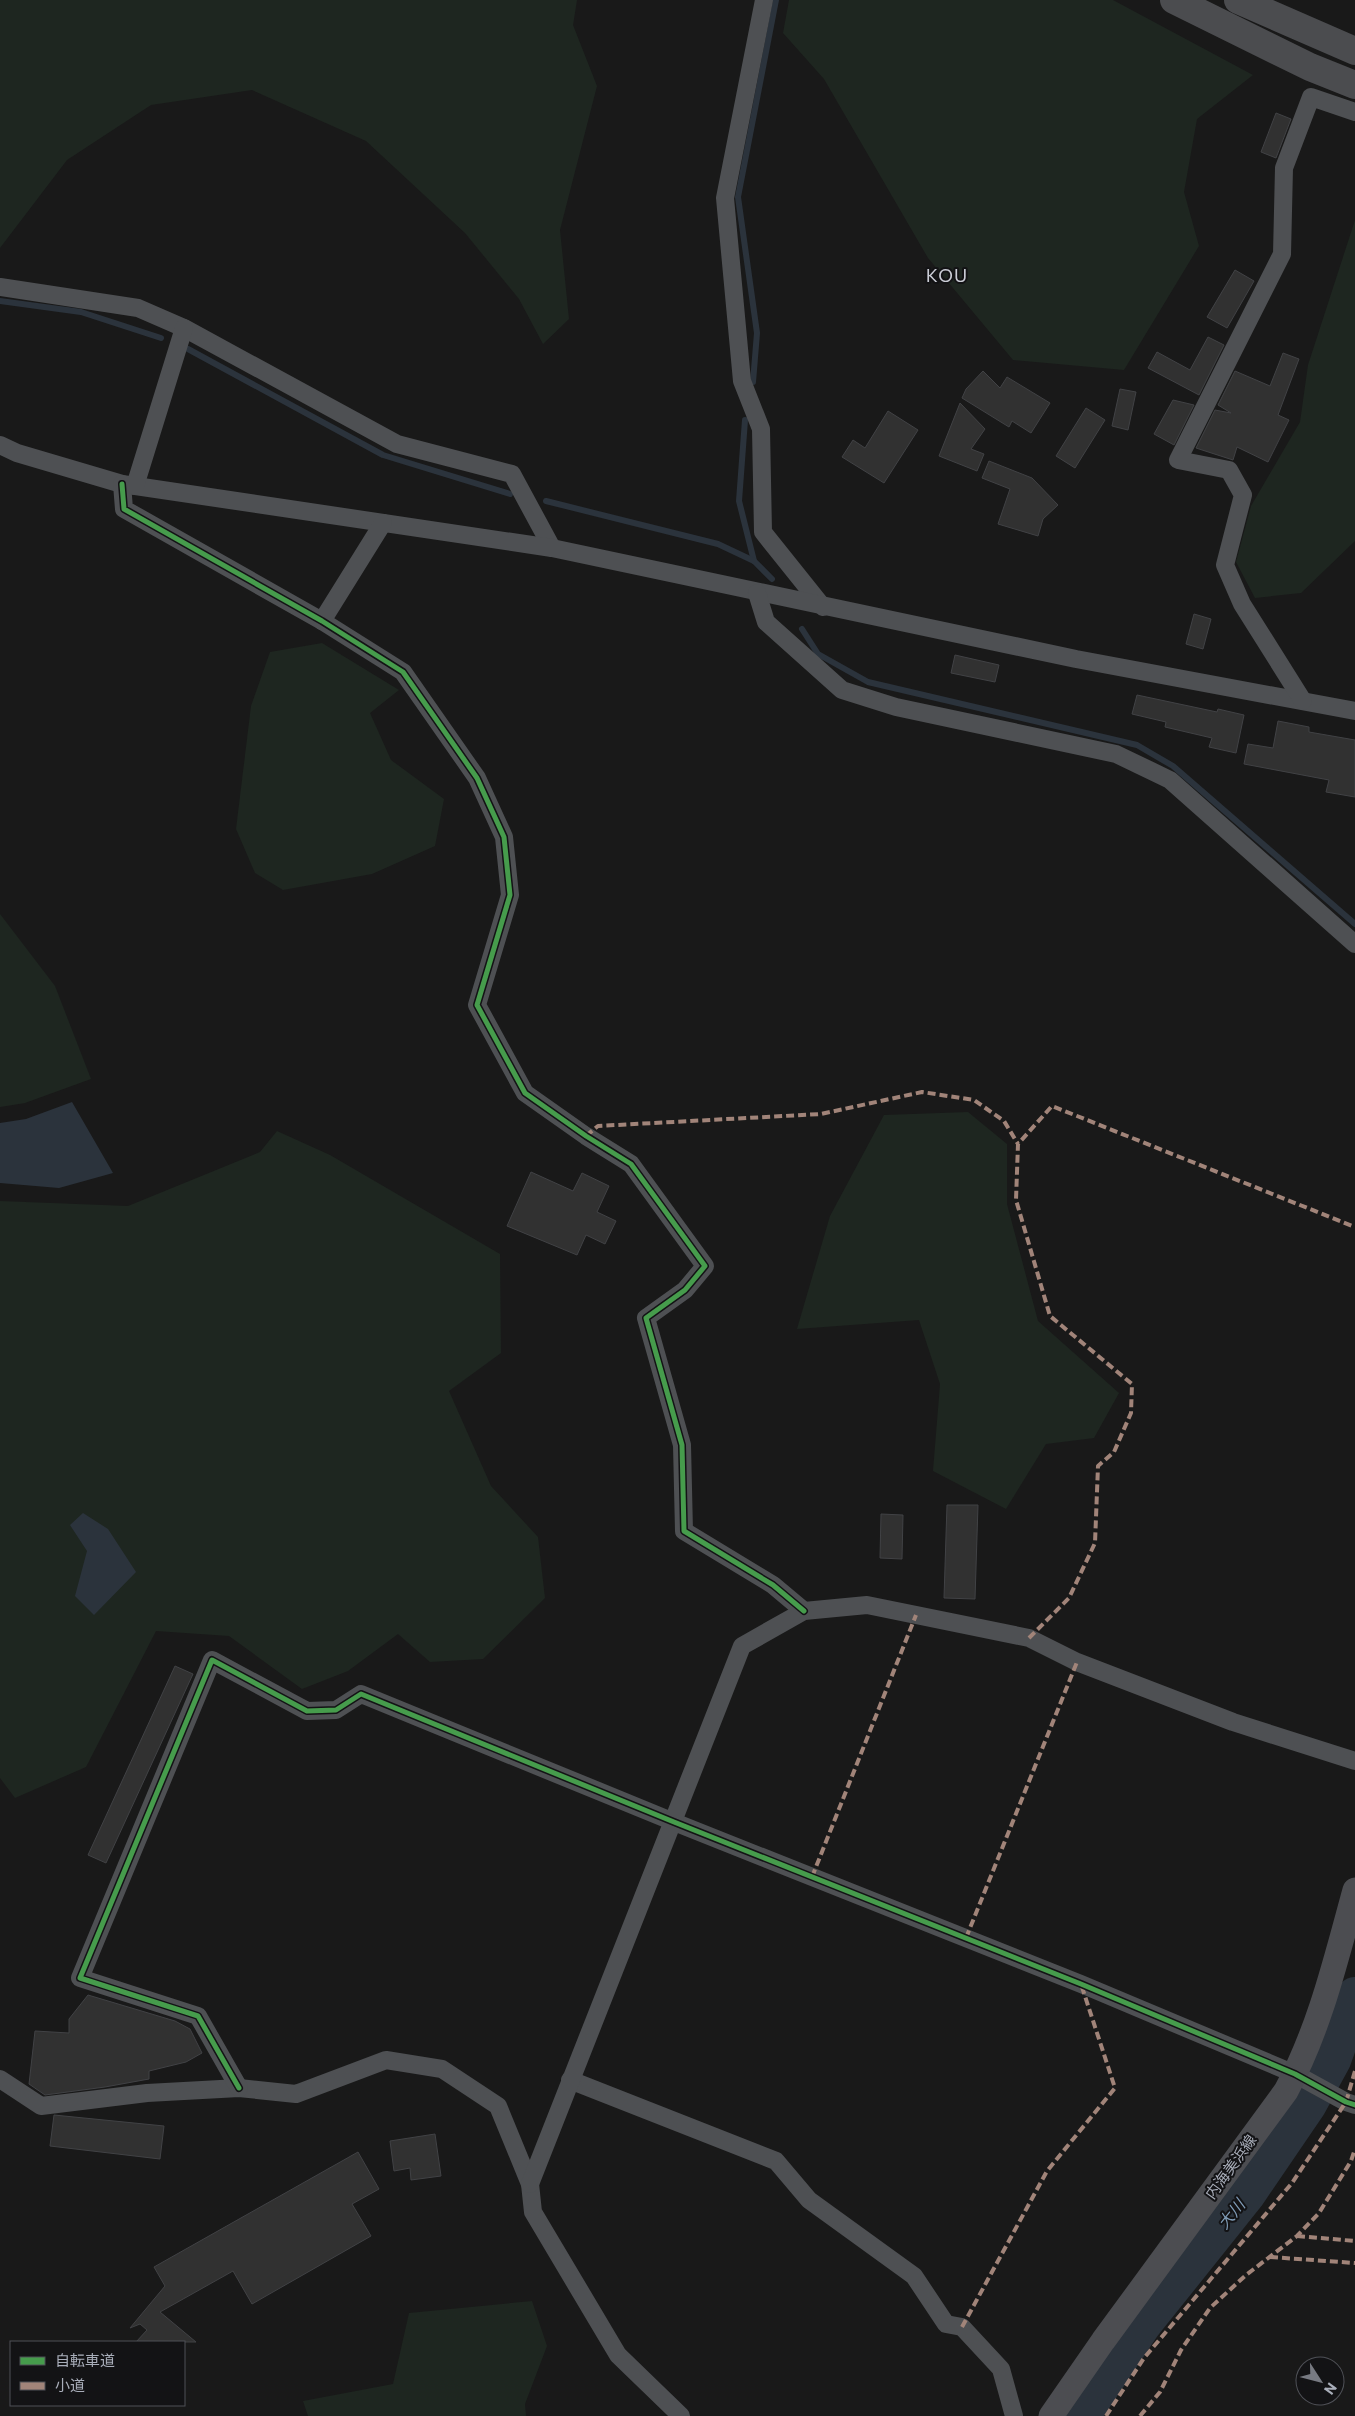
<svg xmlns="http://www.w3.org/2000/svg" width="1355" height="2416" viewBox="0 0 1355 2416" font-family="Commissioner,'Noto Sans JP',sans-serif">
<rect width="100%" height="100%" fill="#191919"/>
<g fill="#1e2620">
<path d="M0,0H577L573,25L597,86L560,230L569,319L543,344L519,299L465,233L366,141L252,90L151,105L67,160L0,248Z"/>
<path d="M789,0H1113L1253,75L1197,119L1184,192L1199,246L1124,370L1013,360L928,258L824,79L783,33Z"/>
<path d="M1355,220V541L1301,593L1255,598L1236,562L1251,506L1300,422L1308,365Z"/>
<path d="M322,643L399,690L370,713L391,760L444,799L435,846L372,874L283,890L255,873L236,829L251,706L270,652Z"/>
<path d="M0,914L55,986L91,1079L25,1103L0,1107Z"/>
<path d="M968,1112L1007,1144V1204L1038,1321L1119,1393L1094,1438L1046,1444L1006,1509L933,1471L940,1384L919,1320L797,1329L830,1216L884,1115Z"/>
<path d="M277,1131L330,1155L500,1254L501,1353L449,1391L491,1486L538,1537L545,1598L483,1659L430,1662L398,1634L348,1671L302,1689L229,1636L156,1631L86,1767L15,1798L0,1778V1201L128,1206L260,1152Z"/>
<path d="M532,2301L547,2346L525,2404L526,2416H308L303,2401L393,2384L409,2313Z"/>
</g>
<g fill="#2b333c">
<path d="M72,1102L113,1173L59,1188L0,1183V1123L26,1119Z"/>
<path d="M83,1513L108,1529L136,1572L94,1615L75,1596L87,1551L70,1525Z"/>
</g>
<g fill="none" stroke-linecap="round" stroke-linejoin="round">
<g stroke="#2b333c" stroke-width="6">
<path d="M0,301L81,312L161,338"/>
<path d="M188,349L383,455L510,494"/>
<path d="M753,382L757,333L738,197L776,0"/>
<path d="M745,420L739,501L754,561"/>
<path d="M546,501L718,544L754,561L772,579"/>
<path d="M802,629L818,654L868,682L1137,745L1173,766L1355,924"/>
</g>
<path stroke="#2b333c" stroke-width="38" d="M1081,2416L1142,2325L1246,2195L1308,2104L1332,2060L1355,1996"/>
</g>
<g fill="#313131" stroke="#414245">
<path d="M1276,113L1291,119L1276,158L1261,152Z"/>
<path d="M1235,270L1254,281L1227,328L1207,317Z"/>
<path d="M1208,337L1224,345L1199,395L1148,368L1157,352L1190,370Z"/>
<path d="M1283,353L1299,359L1278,415L1289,420L1268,462L1237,447L1233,460L1196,448L1215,410L1231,413L1218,405L1235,371L1270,386Z"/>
<path d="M983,371L1000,388L1007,377L1050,403L1031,433L1012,421L1009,427L962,398L966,389Z"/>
<path d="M1120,389L1136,392L1128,430L1112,426Z"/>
<path d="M1173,400L1194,405L1174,445L1154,434Z"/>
<path d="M960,403L985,429L971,449L984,454L977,471L939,456Z"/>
<path d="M1086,408L1105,420L1075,468L1056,456Z"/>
<path d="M888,411L918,430L884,483L842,457L853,440L865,448Z"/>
<path d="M989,461L1032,478L1058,505L1043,519L1038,536L998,524L1010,489L982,478Z"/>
<path d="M1194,614L1211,619L1203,649L1186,644Z"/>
<path d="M955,655L999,665L995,682L951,673Z"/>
<path d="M1137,695L1217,712L1218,709L1244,715L1236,753L1209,747L1212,738L1165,727L1166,722L1132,714Z"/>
<path d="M1278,721L1309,727V732L1355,740V797L1326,792L1329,780L1244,764L1248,744L1273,748Z"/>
<path d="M531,1172L573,1191L582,1173L609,1186L597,1212L616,1221L605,1244L586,1235L577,1255L507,1226Z"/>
<path d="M947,1505H978L975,1599L944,1598Z"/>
<path d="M881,1514L903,1515L902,1559L880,1558Z"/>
<path d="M175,1666L193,1674L106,1863L88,1855Z"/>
<path d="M88,1995L175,2021L190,2029L202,2053L186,2062L149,2071V2079L105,2087L45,2095L29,2084L35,2031L69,2033V2019Z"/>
<path d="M54,2115L164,2126L160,2159L50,2146Z"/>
<path d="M435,2134L441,2176L411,2180L410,2168L394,2171L390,2141Z"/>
<path d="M358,2152L379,2189L352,2204L371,2236L252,2304L233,2271L160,2312L196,2342H136L147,2330L140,2324L130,2328L165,2286L154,2267Z"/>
</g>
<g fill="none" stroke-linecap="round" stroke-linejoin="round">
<g stroke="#4e5053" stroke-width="18">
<path d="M764,0L725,198L742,381L761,429L763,532L823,607"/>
<path d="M0,287L138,308L184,328L397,444L512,474L552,548"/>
<path d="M0,445L17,453L122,484L552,548L1076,659L1355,711"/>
<path d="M122,484L124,509L322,621L403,672L477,778L504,837L510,895L477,1005L525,1093L586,1136L631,1164L705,1266L685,1290L646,1318L682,1445L684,1531L773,1585L804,1611"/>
<path d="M135,486L184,328"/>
<path d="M757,593L766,622L842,690L896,707L1116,754L1170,780L1355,944"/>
<path d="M322,621L383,523"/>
<path d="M1303,701L1242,604L1225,565L1243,495L1229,470L1178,460L1282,254L1284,168L1311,97L1355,112"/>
<path d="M0,2079L41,2106L147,2093L239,2088L296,2094L386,2060L442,2069L498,2106L530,2184L533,2212L618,2355L681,2416"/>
<path d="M570,2080L776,2161L809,2200L914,2276L946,2324L962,2327L1001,2369L1014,2416"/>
<path d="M239,2088L198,2016L80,1978L212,1660L307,1711L336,1710L361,1694L674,1822L1081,1984L1295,2074L1346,2102L1355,2105"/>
<path d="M530,2184L742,1646L804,1611L867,1605L1029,1638L1077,1662L1233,1722L1355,1761"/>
</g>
<path stroke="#4c4d51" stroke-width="25" d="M1051,2416L1103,2341L1286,2091C1320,2028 1336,1959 1355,1890"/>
<g stroke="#4b4c4f" stroke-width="28">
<path d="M1174,0L1310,67L1355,85"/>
<path d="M1238,0L1355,51"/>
</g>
<g stroke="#a18479" stroke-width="4" stroke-dasharray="8 4" stroke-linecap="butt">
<path d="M586,1136L598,1126L821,1114L922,1092L974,1100L1004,1121L1018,1144"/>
<path d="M1029,1638L1069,1598L1095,1543L1098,1466L1114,1452L1131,1413L1132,1384L1050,1316L1016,1200L1018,1144L1052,1106L1355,1227"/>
<path d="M812,1877L916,1615"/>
<path d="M966,1938L1077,1662"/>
<path d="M1297,2236L1355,2241"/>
<path d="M1270,2257L1355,2263"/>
<path d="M962,2327L1047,2171L1115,2088L1081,1984"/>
<path d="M1106,2416L1144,2358L1292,2183L1346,2102L1355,2071"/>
<path d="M1140,2416L1160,2392L1181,2350L1210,2308L1246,2275L1297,2236L1319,2213L1351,2161L1355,2149"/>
</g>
<defs>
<g id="cycleway">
<path d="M122,484L124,509L322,621L403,672L477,778L504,837L510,895L477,1005L525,1093L586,1136L631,1164L705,1266L685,1290L646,1318L682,1445L684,1531L773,1585L804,1611"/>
<path d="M239,2088L198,2016L80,1978L212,1660L307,1711L336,1710L361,1694L674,1822L1081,1984L1295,2074L1346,2102L1355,2105"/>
</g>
</defs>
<use href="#cycleway" stroke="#131315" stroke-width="8"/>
<use href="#cycleway" stroke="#469c4c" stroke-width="5"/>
</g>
<g text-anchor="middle" stroke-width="4" stroke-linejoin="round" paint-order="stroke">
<g font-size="15" fill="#a9aeba" stroke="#131315">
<text transform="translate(1231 2167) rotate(-54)" y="5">内海美浜線</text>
</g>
<g font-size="16" font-style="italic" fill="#7f9bb6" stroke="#131315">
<text transform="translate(1231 2214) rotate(-51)" y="6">大川</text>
</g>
<g font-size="18" letter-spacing="1" fill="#cbcdd6" stroke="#131315">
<text x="947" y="282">KOU</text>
</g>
</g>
<rect x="10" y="2341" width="175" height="65" fill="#131315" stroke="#4f5157"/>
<rect x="20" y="2357" width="25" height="8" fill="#469c4c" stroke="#4f5157"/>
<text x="55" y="2366" font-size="15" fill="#a9aeba">自転車道</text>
<rect x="20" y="2382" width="25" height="8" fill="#a18479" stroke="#4f5157"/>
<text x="55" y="2391" font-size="15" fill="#a9aeba">小道</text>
<g transform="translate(1320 2381) rotate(126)"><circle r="24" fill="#131315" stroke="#4f5157"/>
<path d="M0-4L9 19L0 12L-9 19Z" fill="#777a82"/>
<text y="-8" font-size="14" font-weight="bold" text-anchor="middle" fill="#a9aeba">N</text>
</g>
</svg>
